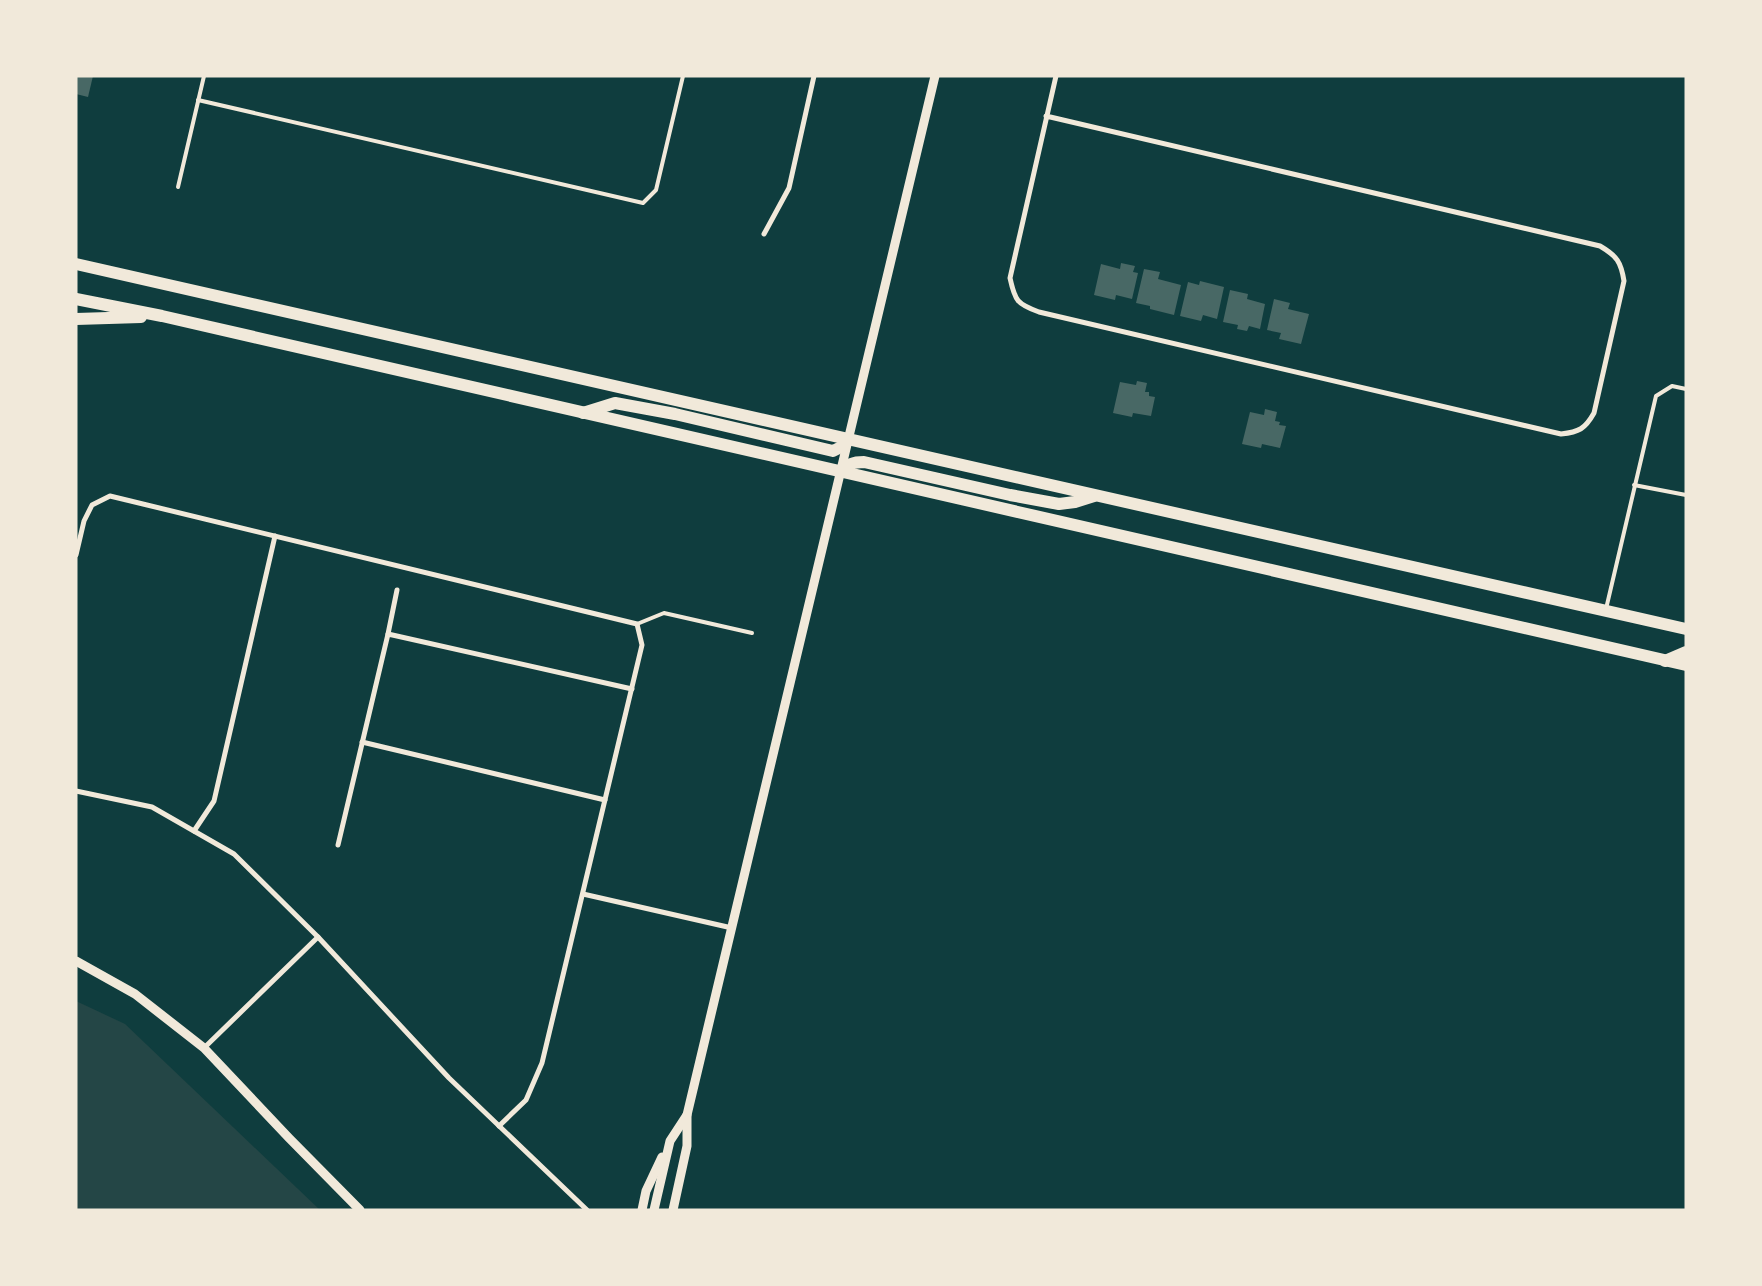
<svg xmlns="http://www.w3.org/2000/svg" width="1762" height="1286" viewBox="0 0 1762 1286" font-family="'Golos Text',sans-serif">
<rect width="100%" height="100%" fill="#0f3d3e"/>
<path fill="#244646" d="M76,1001L125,1024L320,1210H76Z"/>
<g fill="#486865">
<path d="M76,76H93L88,97L76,94Z"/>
<path d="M1121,263L1135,266L1133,272L1138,273L1132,299L1116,295L1115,300L1094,295L1101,264L1120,269Z"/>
<path d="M1144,269L1160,272L1158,279L1181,285L1174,315L1150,309V306L1136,303Z"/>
<path d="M1200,281L1224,287L1217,319L1203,315L1201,321L1180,316L1188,282L1199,285Z"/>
<path d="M1230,290L1248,294L1247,299L1265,304L1260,329L1249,326L1247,331L1237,329L1238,325L1223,322Z"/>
<path d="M1274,299L1290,303L1288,309L1309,314L1301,344L1279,339L1281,333L1267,330Z"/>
<path d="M1137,381L1147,383L1145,392H1149V396L1155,397L1151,416L1133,413L1132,417L1113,413L1120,382L1136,385Z"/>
<path d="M1265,409L1277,412L1275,421L1280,422L1279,425L1286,426L1280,448L1262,444L1261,448L1242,444L1250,412L1264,415Z"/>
</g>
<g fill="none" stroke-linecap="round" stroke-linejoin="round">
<g stroke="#f1e9da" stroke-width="4">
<path d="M198,100L643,203L656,190L683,76"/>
<path d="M178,187L204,76"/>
<path d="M1634,485L1686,495"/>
<path d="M1606,609L1656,396L1672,386L1686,389"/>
<path d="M637,624L664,613L752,633"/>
</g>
<g stroke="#f1e9da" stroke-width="5">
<path d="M1046,116L1600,246C1617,256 1621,262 1624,281L1594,413C1585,429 1579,432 1561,434L1039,312C1017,304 1015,301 1010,278L1056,76"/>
<path d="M764,234L789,188L814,76"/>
<path d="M76,555L84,521L92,505L110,496L637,624L642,645L542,1063L526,1100L499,1126"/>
<path d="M388,634L397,590"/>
<path d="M362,742L605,800"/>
<path d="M76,791L152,807L234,854L318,937L449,1078L587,1210"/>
<path d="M194,831L214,801L275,536"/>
<path d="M338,845L388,634L632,689"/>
<path d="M583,894L732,928"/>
<path d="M204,1048L318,937"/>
</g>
<g stroke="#f1e9da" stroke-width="9">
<path d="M76,961L135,994L204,1048L289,1138L360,1210"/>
<path d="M642,1210L646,1191L662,1157"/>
<path d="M654,1210L670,1141L687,1115"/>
<path d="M673,1210L687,1146V1115L935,76"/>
</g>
<g stroke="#f1e9da" stroke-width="12">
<path d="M76,264L1686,629"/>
<path d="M76,299L162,316L1686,665"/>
<path d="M76,319L141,317"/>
<path d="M583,413L615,403L675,414L833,451L841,447L848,440"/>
<path d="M841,472C848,464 853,462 864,462L1010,495L1059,504L1075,502L1094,496"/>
<path d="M1665,661L1686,652"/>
</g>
</g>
<rect width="1762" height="1286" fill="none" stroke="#f1e9da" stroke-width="155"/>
</svg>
